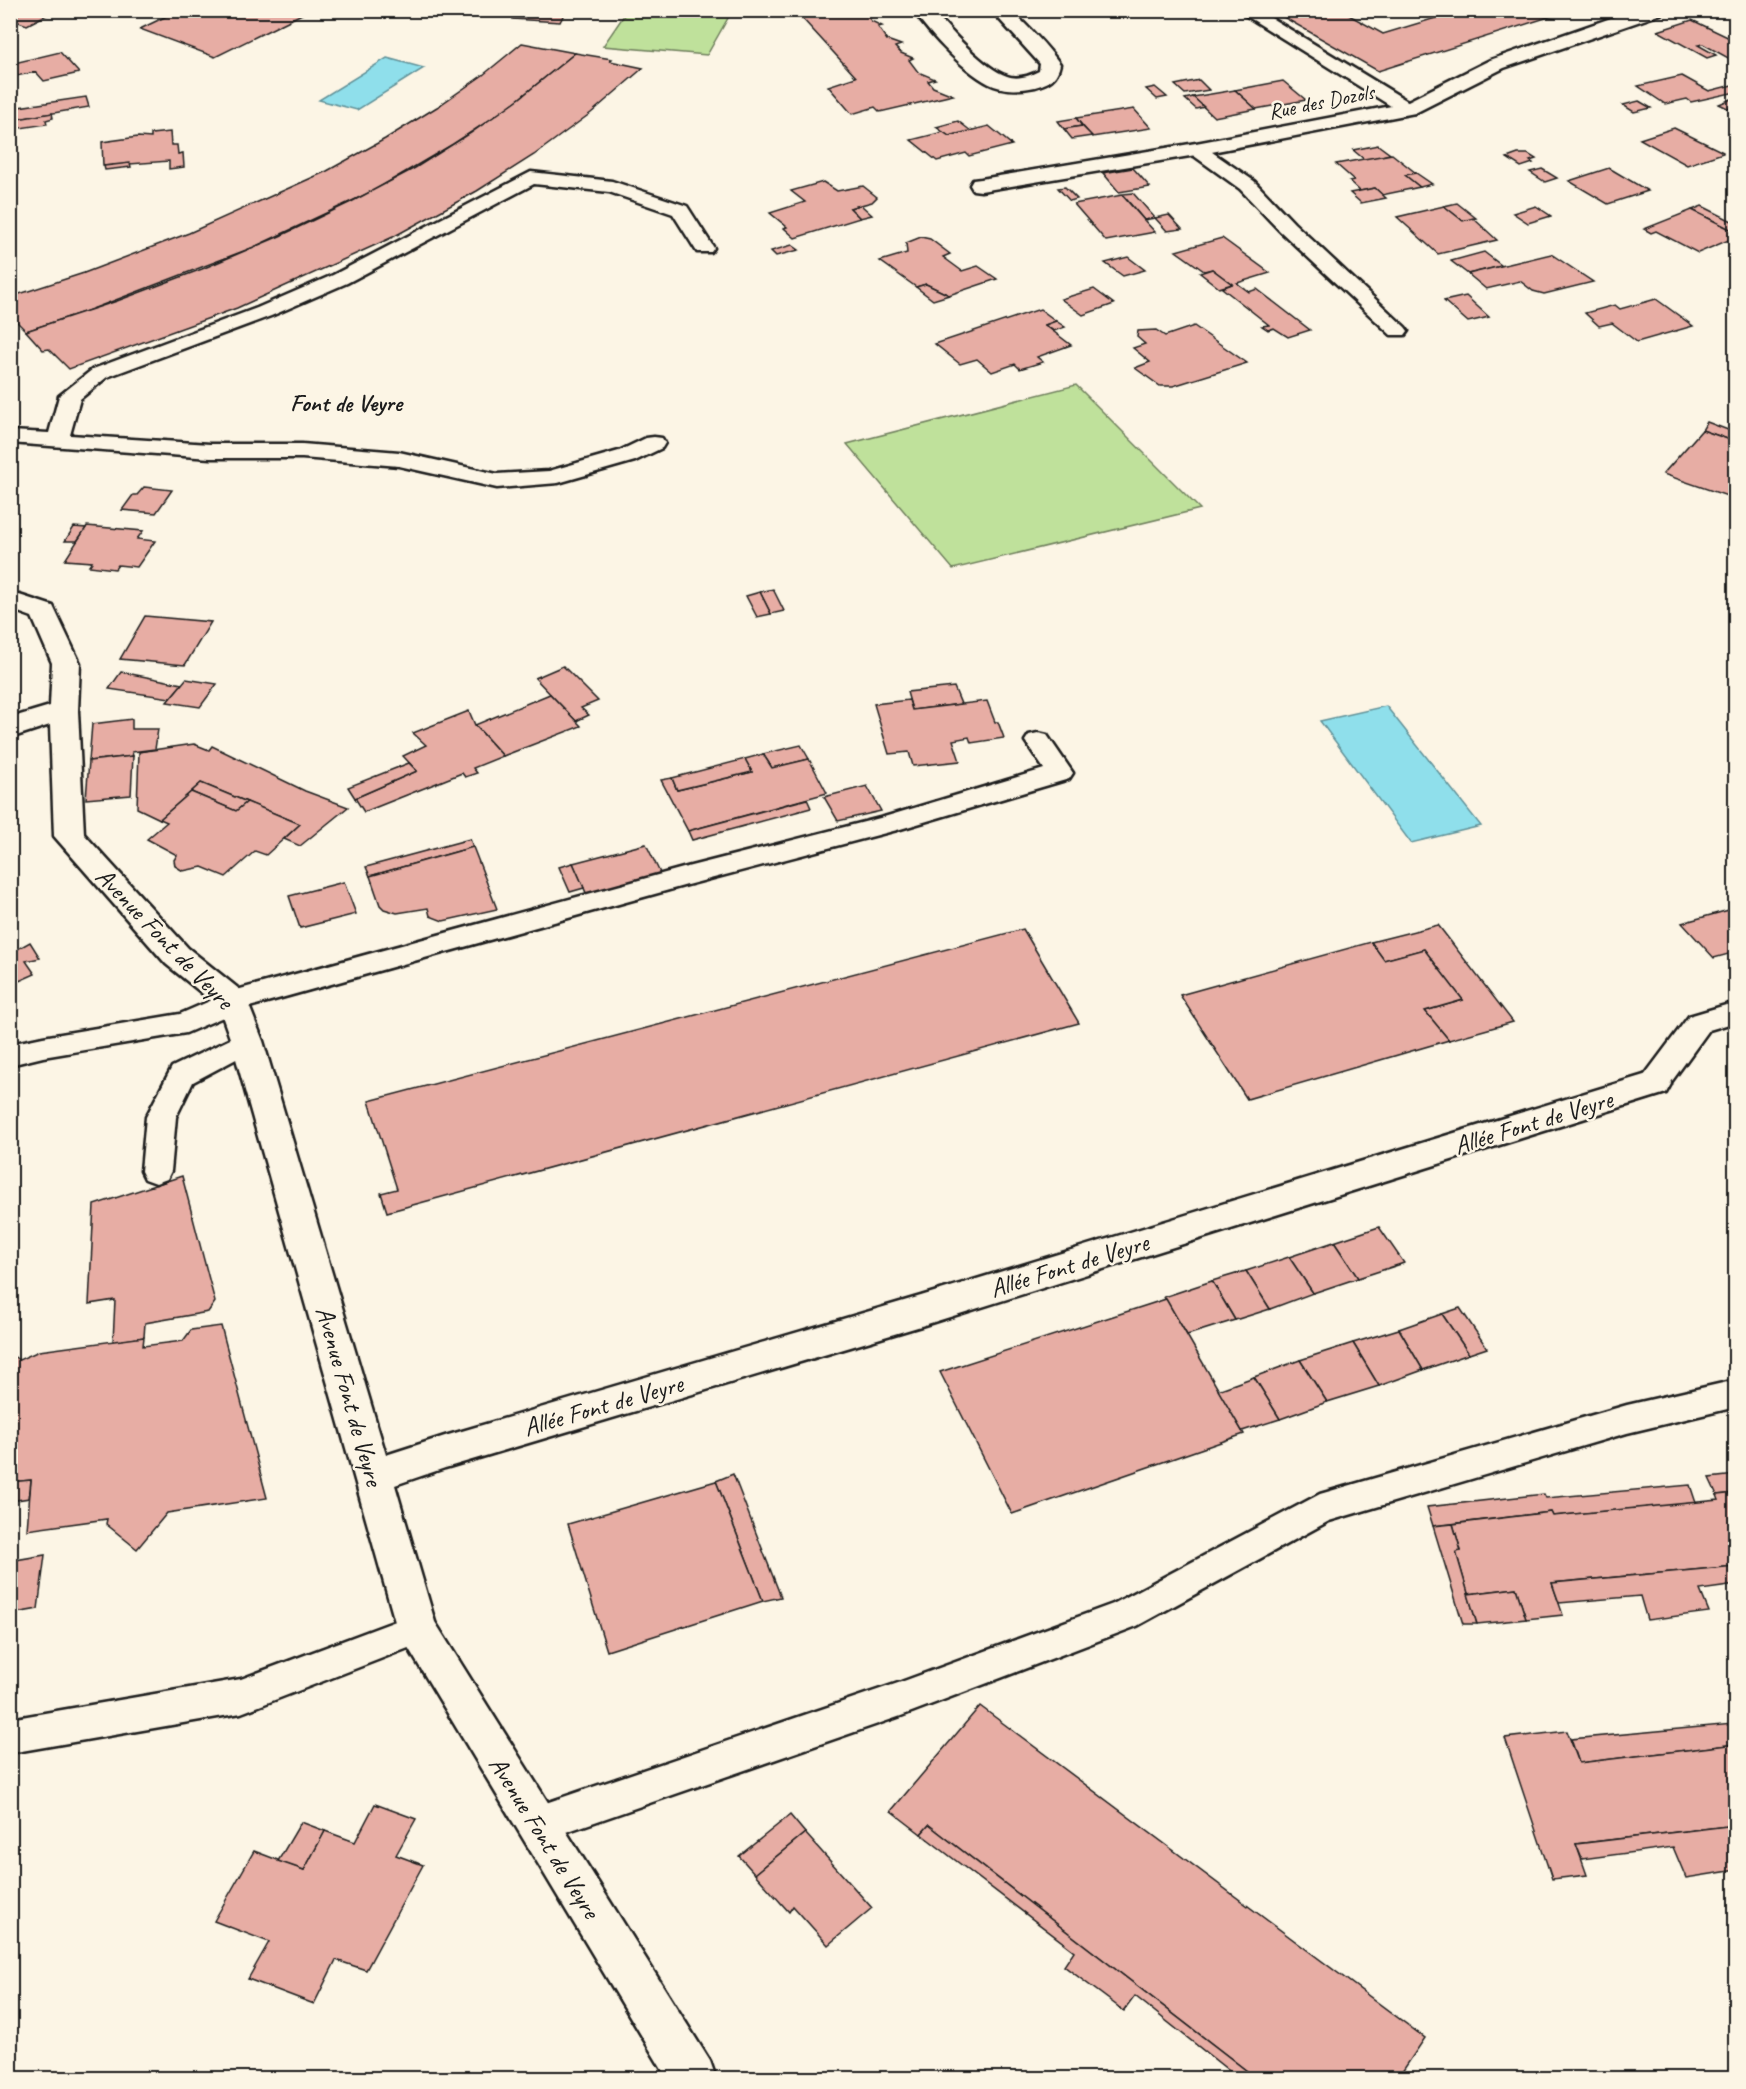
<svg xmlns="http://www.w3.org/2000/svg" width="1746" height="2089" viewBox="0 0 1746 2089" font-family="Caveat,sans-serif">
<rect width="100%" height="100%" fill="#fcf5e5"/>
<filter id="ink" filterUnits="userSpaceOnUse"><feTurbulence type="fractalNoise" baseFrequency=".0167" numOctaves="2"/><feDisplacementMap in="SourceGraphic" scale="12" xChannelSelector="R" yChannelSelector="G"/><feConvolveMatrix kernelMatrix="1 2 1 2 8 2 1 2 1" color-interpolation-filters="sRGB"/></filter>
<g filter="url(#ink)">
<g fill="#bfe19b" stroke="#6e7e5c" stroke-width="1.5">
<path d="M627,11V10L732,11L707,55L603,46Z"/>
<path d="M1076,385L1200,509L953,569L847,444Z"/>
</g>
<g fill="#8fdfeb" stroke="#619198" stroke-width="1.5">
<path d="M387,58L424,68L357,110L319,100Z"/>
<path d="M1386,706L1481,826L1411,843L1320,721Z"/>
</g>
<g fill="#e7ada4" stroke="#1c1c1c" stroke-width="1.5">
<path d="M25,10H56L27,25L10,19Z"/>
<path d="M179,10H310L215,57L140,29Z"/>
<path d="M517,10H566L560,22L513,19Z"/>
<path d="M800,10H861L874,16L869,18L871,21L882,26L878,27L887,40L901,45L895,47L901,53L913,58L909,60L918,72L935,79L928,81L933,87L953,95L880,112L875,107L852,114L828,86L856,77L800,16Z"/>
<path d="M1271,10H1340L1383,34L1462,10H1571L1378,71Z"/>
<path d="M1692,20L1736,41V57L1730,59L1703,44L1698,45L1716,55L1707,58L1658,31Z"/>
<path d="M522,43L575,53L505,110L453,144L373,191L254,247L87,311L26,331L10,315V297L84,273L189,233L327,171L385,139L437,107L483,75Z"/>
<path d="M60,52L79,73L44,81L36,72L16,76L10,69V64Z"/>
<path d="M575,53L612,59L610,61L643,68L591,113L534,155L477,191L393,237L237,308L69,369L49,349L43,350L26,331L117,301L202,269L280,236L351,202L415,168L471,133L520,98Z"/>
<path d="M1682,76L1709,91L1732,85L1736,87V92L1691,102L1687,99L1665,104L1638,86Z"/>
<path d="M1199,80L1209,90L1185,94L1175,85Z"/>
<path d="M1283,81L1306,100L1256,109L1235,90Z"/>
<path d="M1155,87L1167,97L1157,99L1146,89Z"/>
<path d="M1235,90L1256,109L1214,117L1193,97Z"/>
<path d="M86,97L89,107L12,120V108Z"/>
<path d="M1193,97L1204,107L1196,109L1185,99Z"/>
<path d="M1736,97V112L1719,104Z"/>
<path d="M1639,101L1651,108L1634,112L1623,105Z"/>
<path d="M1134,109L1151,128L1092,137L1076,118Z"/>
<path d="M52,113L53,118L46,120L47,124L14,129L12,120Z"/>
<path d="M1076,118L1082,126L1064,129L1058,121Z"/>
<path d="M958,121L971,131L949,136L936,127Z"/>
<path d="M989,126L1012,145L969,156L966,153L937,161L911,140L943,132L949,136Z"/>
<path d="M1082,126L1092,136L1072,139L1064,129Z"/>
<path d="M1674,128L1723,152V153L1687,165L1640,139Z"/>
<path d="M170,132L171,145H177L178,154L183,153L184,167L169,169V161L103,166L102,142L138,137L151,138V134Z"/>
<path d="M1378,145L1390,154L1365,160L1353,150Z"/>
<path d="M1392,154L1416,173L1405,175L1420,187L1382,195L1375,188L1360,191L1349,181L1354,180L1336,164Z"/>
<path d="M1518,154H1528L1536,159L1530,161L1533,163L1521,167L1507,158Z"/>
<path d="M130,163L131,167L105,170L104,166Z"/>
<path d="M1133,168L1150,187L1119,192L1103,173Z"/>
<path d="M1609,168L1648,191L1608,204L1569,181Z"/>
<path d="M1542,169L1557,178L1545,182L1530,172Z"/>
<path d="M1416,173L1432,184L1420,187L1405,175Z"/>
<path d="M823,182L837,191L863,186L877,197L872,202L850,208L860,218L795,238L784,228L787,227L770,213L805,202L791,191Z"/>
<path d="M1065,187L1077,199L1070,201L1058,188Z"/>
<path d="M1375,188L1386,198L1361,203L1350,193Z"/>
<path d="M1133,193L1155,218L1144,220L1122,194Z"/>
<path d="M1122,195L1144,220L1155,232L1106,241L1074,204Z"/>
<path d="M1457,203L1476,218L1463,221L1444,206Z"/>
<path d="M861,205L872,215L860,218L850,208Z"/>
<path d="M1444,206L1463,221L1473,218L1497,240L1438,254L1397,217Z"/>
<path d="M1536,206L1551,216L1528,223L1513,213Z"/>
<path d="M1702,206L1736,223V232L1692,210Z"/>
<path d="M1692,210L1736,232V237L1698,253L1656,231L1651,233L1644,229Z"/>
<path d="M1169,215L1182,229L1167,231L1155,218Z"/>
<path d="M921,237L930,239L950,254L943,257L962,271L978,266L997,279L949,295L926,284L916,287L880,261L907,253L906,243Z"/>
<path d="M1222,238L1270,273L1237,283L1249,292L1257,289L1310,330L1288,337L1274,328L1268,330L1262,326L1269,325L1222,288L1232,284L1212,269L1204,271L1176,251Z"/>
<path d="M792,245L799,250L776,256L771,251Z"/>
<path d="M1484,252L1502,266L1468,274L1451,261Z"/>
<path d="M1551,254L1593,282L1544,294L1533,291L1520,281L1486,289L1468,274Z"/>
<path d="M1128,257L1145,270L1123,276L1105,263Z"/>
<path d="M1212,269L1232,284L1219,288L1200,273Z"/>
<path d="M926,284L949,295L933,300L916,287Z"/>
<path d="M1094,289L1114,304L1083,315L1061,299Z"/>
<path d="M1466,296L1489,317L1468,322L1444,301Z"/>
<path d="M1656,299L1693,326L1637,342L1612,323L1599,326L1585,313L1615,305L1620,309Z"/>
<path d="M1040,309L1056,321L1045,325L1071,345L1037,357L1043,362L1020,369L1015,364L992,372L977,359L960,364L935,344Z"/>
<path d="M1056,321L1065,327L1054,331L1045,325Z"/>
<path d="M1194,326L1247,363L1173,386H1160L1135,368L1150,362L1133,348L1145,344L1137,337L1138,331L1156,330L1165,336Z"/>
<path d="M1707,422L1736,433V442L1702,430Z"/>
<path d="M1702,430L1736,442V499L1663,474Z"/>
<path d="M144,487L172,490L156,513L122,510L133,495H137Z"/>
<path d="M87,526L143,531L137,539L155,541L137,567L118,565L115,569L89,566L92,562L65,560Z"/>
<path d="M74,527L86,528L77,541H65Z"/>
<path d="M773,589L784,611L771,614L760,592Z"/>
<path d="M760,592L771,614L757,617L746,596Z"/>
<path d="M145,616L211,622L185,665L120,659Z"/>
<path d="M563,666L598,701L581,708L589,715L576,721L535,678Z"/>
<path d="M121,672L182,684L170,698L109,689Z"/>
<path d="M186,679L217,684L200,707L167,702Z"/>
<path d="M954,687L961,704L912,710L907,692Z"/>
<path d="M550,694L581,726L503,756L475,725Z"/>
<path d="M909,700L912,710L987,701L995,722H998L1004,738L971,743L969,737L953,740L960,761L913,766L909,752L889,754L874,704Z"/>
<path d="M469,711L475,725L503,756L473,768L477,773L465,777L462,773L364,812L355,798L417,771L403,756L426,745L413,733Z"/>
<path d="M132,719V729H158L155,749L132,752L133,756L89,761L92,724Z"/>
<path d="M194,744L209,750L212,746L305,791L348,807L300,846L284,839L300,824L201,783L160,819L137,808L139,752Z"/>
<path d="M801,745L809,759L772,768L763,754Z"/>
<path d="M763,754L772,768L809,759L827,793L688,831L661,780L672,778L677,790L752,772L745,759Z"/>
<path d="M133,756L131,795L86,799L89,761Z"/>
<path d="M745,759L752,772L677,790L672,778Z"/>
<path d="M409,763L417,771L355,798L348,787Z"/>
<path d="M201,783L247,802L236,811L191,792Z"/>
<path d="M867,786L881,811L838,821L824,797Z"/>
<path d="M191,792L236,811L247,802L300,824L266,855L255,851L226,877L202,867L183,871L175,866L174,860L177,855L147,839L167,822L160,819Z"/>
<path d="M807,799L811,808L692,840L688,831Z"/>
<path d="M470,839L473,847L370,876L366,867Z"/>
<path d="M646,844L661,875L587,895L573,863Z"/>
<path d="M473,847L497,909L443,921L430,916L428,908L397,913L384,909L380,905L370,876Z"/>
<path d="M573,863L584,888L570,892L559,867Z"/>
<path d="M344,882L356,914L300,928L289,896Z"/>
<path d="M1736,908V952L1714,958L1682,923Z"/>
<path d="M1438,925L1513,1022L1449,1040L1425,1011L1463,1000L1424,949L1384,960L1371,942Z"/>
<path d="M1023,929L1079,1023L387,1212L381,1193L397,1189L369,1101Z"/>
<path d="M10,940L16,950L30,942L40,958L26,961L35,974L10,985Z"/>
<path d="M1371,942L1384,960L1424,949L1463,1000L1425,1011L1449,1040L1247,1099L1180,995Z"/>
<path d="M182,1176L215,1302L208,1312L145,1323L144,1337L113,1342L115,1300L89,1304L94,1205Z"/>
<path d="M1379,1227L1404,1263L1358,1278L1334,1242Z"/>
<path d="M1334,1242L1358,1278L1313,1293L1289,1257Z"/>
<path d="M1289,1257L1313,1293L1270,1309L1246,1271Z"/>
<path d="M1246,1271L1270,1309L1235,1320L1212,1281Z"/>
<path d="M1212,1281L1235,1320L1187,1335L1164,1297Z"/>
<path d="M1166,1299L1244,1434L1012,1514L940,1372Z"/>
<path d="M1460,1308L1487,1348L1469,1354L1442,1314Z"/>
<path d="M1442,1314L1469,1354L1423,1370L1399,1329Z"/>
<path d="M221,1326L267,1498L167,1513L137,1549L106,1524L107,1519L27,1530L31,1480L10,1482V1354L19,1360L39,1351L144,1337L143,1346L183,1341L191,1330Z"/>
<path d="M1399,1329L1423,1370L1379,1386L1353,1343Z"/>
<path d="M1353,1343L1379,1386L1327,1402L1300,1360Z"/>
<path d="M1300,1360L1327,1402L1280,1419L1254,1377Z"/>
<path d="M1254,1377L1280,1419L1242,1431L1218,1390Z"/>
<path d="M733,1474L781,1597L763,1601L716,1481Z"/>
<path d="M1736,1475V1493L1717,1495L1709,1478Z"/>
<path d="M31,1480L29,1498L10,1501V1482Z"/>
<path d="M716,1481L763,1601L607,1651L568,1524Z"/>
<path d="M1690,1485L1696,1503L1553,1516L1551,1512L1433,1526L1427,1507L1544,1494L1546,1498Z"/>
<path d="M1736,1493V1566L1552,1583L1563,1615L1526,1619L1516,1588L1468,1594L1456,1552L1461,1551L1453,1524L1551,1512L1553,1516L1719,1500L1717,1495Z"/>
<path d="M1453,1524L1461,1551L1456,1552L1477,1624H1463L1433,1526Z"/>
<path d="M45,1555L38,1609L10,1614V1561Z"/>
<path d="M1736,1566V1585L1700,1590L1709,1612L1647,1620L1640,1596L1559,1603L1552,1583Z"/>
<path d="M1516,1588L1526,1619L1477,1624L1468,1594Z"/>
<path d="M980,1706L1425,2038L1398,2078H1256L929,1825L921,1834L891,1811Z"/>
<path d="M1733,1724L1736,1744L1579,1763L1571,1739Z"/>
<path d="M1567,1731L1579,1763L1736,1744V1825L1576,1844L1587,1875L1552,1879L1505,1738Z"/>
<path d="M375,1804L416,1819L396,1855L423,1865L366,1970L336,1960L314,2004L248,1979L269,1942L214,1921L254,1851L304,1870L325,1831L355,1842Z"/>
<path d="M790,1815L805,1833L755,1874L739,1856Z"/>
<path d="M301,1822L325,1831L304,1870L278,1861Z"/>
<path d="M929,1825L1256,2078H1238L1135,1996L1124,2011L1064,1966L1074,1951L921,1834Z"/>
<path d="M1736,1825V1870L1686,1878L1673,1847L1582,1859L1576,1844Z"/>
<path d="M805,1833L872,1908L828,1945L793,1906L789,1912L755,1874Z"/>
</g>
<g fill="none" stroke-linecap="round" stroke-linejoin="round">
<defs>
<g id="service">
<path d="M1237,10H1258L1414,105L1417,109L1414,113H1402Z"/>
<path d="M1196,144L1202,145L1254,181L1294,223L1405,327L1408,331L1405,335H1391L1280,231L1240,189L1190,153L1187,149L1190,145Z"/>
<path d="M531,172L612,181L687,206L714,248L711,252H697L673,214L609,192L534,184L347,283L271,316L107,377L80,399L70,435L210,444H302L399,452L497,474L549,471L619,451L646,438L654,437L662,438L665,443L662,448L635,461L558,483L497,488L399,466L302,458H210L10,443V431L49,433L59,396L93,369L257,308L333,275Z"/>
<path d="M1038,733L1047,735L1073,773L1069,779L897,830L687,885L242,1009L186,1033L43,1057L10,1065V1044L43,1037L180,1014L233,991L687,867L884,817L1044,769L1025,741L1029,735Z"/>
<path d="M1736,1002V1022L1709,1030L1664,1092L1654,1095L1644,1092L1640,1084L1644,1076L1689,1016Z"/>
<path d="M247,1031L257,1034L261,1041L257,1048L193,1082L176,1117L171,1171L167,1179L156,1183L145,1179L141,1171L146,1117L172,1067Z"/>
<path d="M1736,1380V1407L1627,1433L1329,1521L1137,1626L901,1716L537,1842L524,1837L518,1824L524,1811L537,1806L901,1682L1113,1604L1320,1494L1627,1405Z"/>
<path d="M417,1613L429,1618L435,1629L429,1640L241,1713L10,1753V1719L241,1679Z"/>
</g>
<g id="minor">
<path d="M913,10H933C948,29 985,69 1007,76C1018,80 1029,76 1039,71L1040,64L991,10H1011C1029,28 1046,44 1060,64C1057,79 1049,83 1035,87C1021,90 1008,91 994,86C968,76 929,34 913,10Z"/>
<path d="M1634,10H1663L1661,14L1504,68L1415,113L1196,155L981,191L973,190L970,185L973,180L981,179L1196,143L1402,104L1490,60Z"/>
<path d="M10,592L53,606L80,663L78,711L84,834L188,948L244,993L263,1041L386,1455L445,1436L921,1296L1654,1072L1666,1075L1671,1084L1666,1093L921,1326L445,1468L395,1485L435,1622L710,2061L716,2078H667L397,1629L231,1041L219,1007L166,964L54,836L50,725L10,738V718L50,706L52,663L32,617L10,609Z"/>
</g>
</defs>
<use href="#service" stroke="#1c1c1c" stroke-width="5"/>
<use href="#minor" stroke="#1c1c1c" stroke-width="5"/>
<use href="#service" fill="#fcf5e5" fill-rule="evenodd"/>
<use href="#minor" fill="#fcf5e5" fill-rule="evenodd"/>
</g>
</g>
<g text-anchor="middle" stroke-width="5" stroke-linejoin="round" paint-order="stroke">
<g font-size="22" fill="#1c1c1c" stroke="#fcf5e5">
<text transform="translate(1321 101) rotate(-11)" y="8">Rue des Dozols</text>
</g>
<g font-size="24" font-weight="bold" fill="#1c1c1c" stroke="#fcf5e5">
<text x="346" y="411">Font de Veyre</text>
</g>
<g font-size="26" fill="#1c1c1c" stroke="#fcf5e5">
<text transform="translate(165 938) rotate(46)" y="9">Avenue Font de Veyre</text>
<text transform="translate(1533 1122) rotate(-17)" y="9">Allée Font de Veyre</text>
<text transform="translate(1069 1265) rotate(-17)" y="9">Allée Font de Veyre</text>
<text transform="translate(350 1396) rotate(74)" y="9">Avenue Font de Veyre</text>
<text transform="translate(603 1405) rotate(-16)" y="9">Allée Font de Veyre</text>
<text transform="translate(545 1837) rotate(58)" y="9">Avenue Font de Veyre</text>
</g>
</g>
<rect width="1746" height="2089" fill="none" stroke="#fcf5e5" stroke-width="36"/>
<rect x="18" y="18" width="1710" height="2053" fill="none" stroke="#1c1c1c" stroke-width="2" filter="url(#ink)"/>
</svg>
